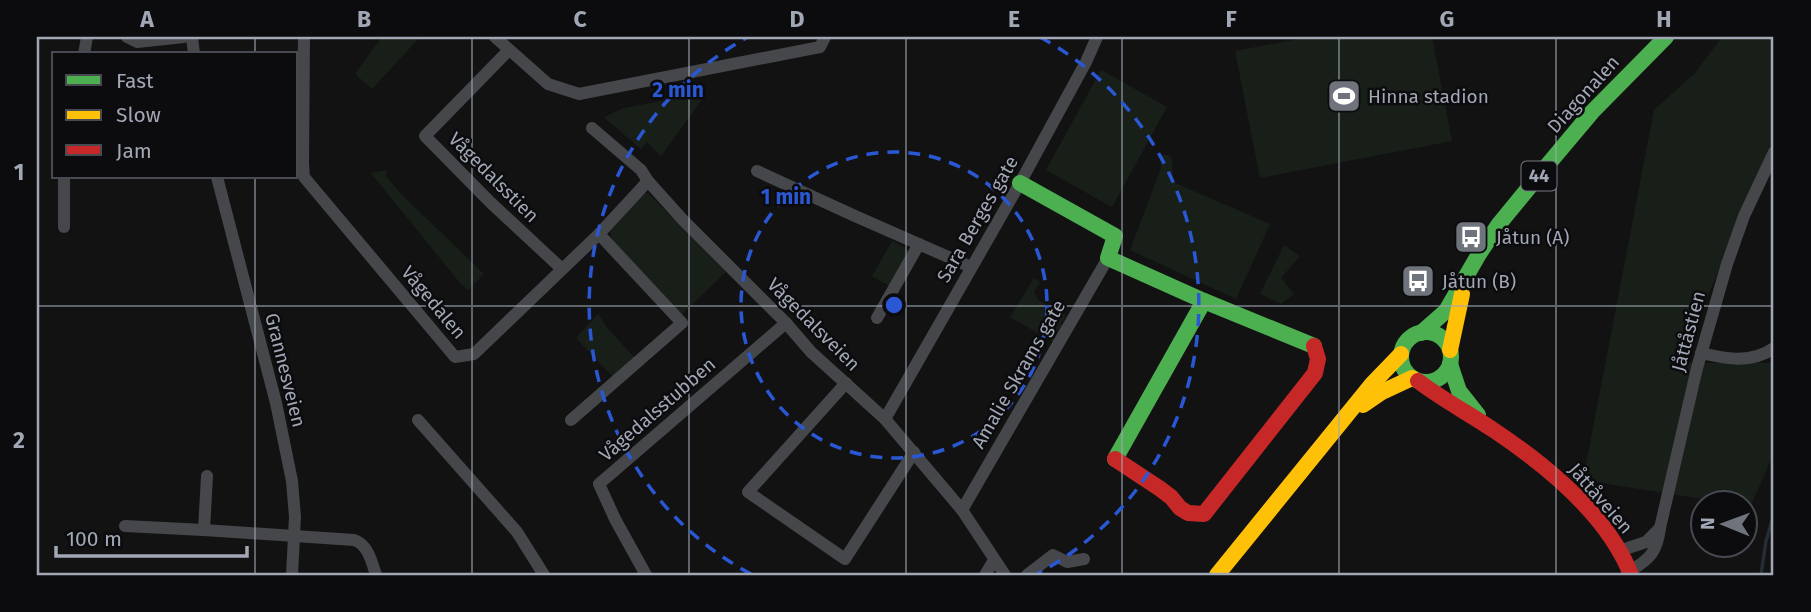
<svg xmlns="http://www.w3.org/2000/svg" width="1811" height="612" viewBox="0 0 1811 612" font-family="'Fira Sans',sans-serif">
<rect width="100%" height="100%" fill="#121212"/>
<g fill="#181f19">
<path d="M382,37H420L372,89L355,74Z"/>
<path d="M1309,37H1432L1452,141L1260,178L1235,51Z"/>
<path d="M1722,37H1774V137L1680,363H1774V453L1750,507L1745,506L1744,504L1728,503L1583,480L1654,110L1695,73Z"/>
<path d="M1101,70L1167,107L1112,207L1046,170Z"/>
<path d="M703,93V98L661,156L647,142L641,149L604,117L624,108Z"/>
<path d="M1163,155H1168L1172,158L1173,182L1270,224L1236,299L1130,250L1161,168L1160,159Z"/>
<path d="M387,170L386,176L400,193L484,274L468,290L460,283L371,173Z"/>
<path d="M648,193L726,272L679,317L612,242L610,229L642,195Z"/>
<path d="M892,241L909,250L889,286L872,276Z"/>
<path d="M1284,245L1300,256L1281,278L1294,294L1281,304L1260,294Z"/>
<path d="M1034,278L1040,282L1034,292L1039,301L1066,315L1061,324L1063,326L1053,342L1010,317Z"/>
<path d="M598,314L608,329L635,358L614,378L576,338Z"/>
</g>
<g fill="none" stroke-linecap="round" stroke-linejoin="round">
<path stroke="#252d34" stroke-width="3.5" d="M1761,575L1766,541L1774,514"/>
<g stroke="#46474b" stroke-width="12">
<path d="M127,37L137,42L184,37"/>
<path d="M192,37L194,54"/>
<path d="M304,37L303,164L304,177L455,357L474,354L599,234L648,181"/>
<path d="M495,37L548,84L579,94L820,47L825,37"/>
<path d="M509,50L425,136L491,203L562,269"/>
<path d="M84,54L87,37"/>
<path d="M592,128L641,170L648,181L683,220L786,323L811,352L885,419L962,510L1005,575"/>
<path d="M757,171L855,216L971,267"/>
<path d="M217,177L276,403L292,481L295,517L292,575"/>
<path d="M64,227V177"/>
<path d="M877,318L919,244"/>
<path d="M1701,353C1727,359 1751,364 1774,348"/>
<path d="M846,383L748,492L845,559L914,452"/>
<path d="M885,419L1020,183L1086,62L1097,37"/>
<path d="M418,420L517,532L544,575"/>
<path d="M571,420L682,323L599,234"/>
<path d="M207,476L204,530L354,540C368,544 372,563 376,575"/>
<path d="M962,510L1108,258"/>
<path d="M125,526L204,530"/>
<path d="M1619,551L1646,542L1660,528"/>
<path d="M1630,571C1650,559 1657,552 1660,528L1697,368L1727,264L1744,216L1774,152"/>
<path d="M646,575L615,519L599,484L786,323"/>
<path d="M985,575L994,560"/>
<path d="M1027,575L1053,555L1067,562L1084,559"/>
</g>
<g stroke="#4caf50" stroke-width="16">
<path d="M1020,183L1115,236L1108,258L1204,301L1314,346"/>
<circle cx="1426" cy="357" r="25"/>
<path d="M1421,333L1446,311L1479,254L1499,224L1545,168L1592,112L1666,37"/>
<path d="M1450,364L1459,391L1478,415"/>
<path d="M1115,459L1204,301"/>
</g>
<g stroke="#ffc107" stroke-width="16">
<path d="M1450,350L1462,294"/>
<path d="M1363,405L1382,392L1412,378"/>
<path d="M1217,575L1372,384L1401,354"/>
</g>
<g stroke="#c62828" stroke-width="16">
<path d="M1418,381C1443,400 1470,414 1495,431C1547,466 1608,515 1631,575"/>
<path d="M1115,459L1159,488L1171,497L1180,508L1188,513L1204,514L1315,373L1318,359L1314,346"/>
</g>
</g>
<path fill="none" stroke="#a1a7b5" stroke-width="2" stroke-opacity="0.55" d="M255,37V54M472,37V575M689,37V575M906,37V575M1122,37V575M1339,37V575M1556,37V575M255,177V575M37,306H1774"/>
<g fill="none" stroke="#2a57d4" stroke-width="3.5" stroke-dasharray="12 9">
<circle cx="894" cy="305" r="153"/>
<path d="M751 574A305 305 0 0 1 748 37M1040 37A305 305 0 0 1 1037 574"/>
</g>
<defs>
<symbol id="stadium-square" viewBox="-11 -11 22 22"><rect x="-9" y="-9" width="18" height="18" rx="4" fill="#6f737c" stroke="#0c0c0e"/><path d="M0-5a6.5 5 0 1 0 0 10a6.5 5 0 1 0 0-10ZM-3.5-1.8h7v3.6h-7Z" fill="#fff"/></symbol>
<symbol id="bus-square" viewBox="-11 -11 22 22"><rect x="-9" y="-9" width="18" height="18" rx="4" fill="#6f737c" stroke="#0c0c0e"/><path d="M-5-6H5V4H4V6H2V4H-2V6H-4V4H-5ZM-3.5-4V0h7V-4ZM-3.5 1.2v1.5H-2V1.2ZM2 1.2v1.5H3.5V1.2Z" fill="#fff"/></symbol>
</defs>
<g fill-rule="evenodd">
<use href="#stadium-square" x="1325" y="77" width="38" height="38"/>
<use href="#bus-square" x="1452" y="218" width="38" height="38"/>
<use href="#bus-square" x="1399" y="262" width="38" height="38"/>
</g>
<g text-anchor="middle" stroke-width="5" stroke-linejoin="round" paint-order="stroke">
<rect fill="#0c0c0e" stroke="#747883" stroke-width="2" x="1521.5" y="161.5" width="35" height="29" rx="5"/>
<g font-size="18" font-weight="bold" fill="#a1a7b5">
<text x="1539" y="182">44</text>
</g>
<g font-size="19" fill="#a1a7b5" stroke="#0c0c0e">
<text transform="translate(1583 94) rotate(-48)" y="7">Diagonalen</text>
<text transform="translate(494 177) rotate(45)" y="7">Vågedalsstien</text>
<text transform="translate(977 219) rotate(-60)" y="7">Sara Berges gate</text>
<text transform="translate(434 302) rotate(50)" y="7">Vågedalen</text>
<text transform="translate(814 324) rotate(45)" y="7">Vågedalsveien</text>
<text transform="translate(1688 331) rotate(-75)" y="7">Jåttåstien</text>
<text transform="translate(286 370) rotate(76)" y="7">Grannesveien</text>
<text transform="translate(1018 374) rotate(-60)" y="7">Amalie Skrams gate</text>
<text transform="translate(657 409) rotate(-41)" y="7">Vågedalsstubben</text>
<text transform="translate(1601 498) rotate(49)" y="7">Jåttåveien</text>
</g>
<g font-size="19" fill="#a1a7b5" stroke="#0c0c0e" text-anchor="start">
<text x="1368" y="103">Hinna stadion</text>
<text x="1496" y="244">Jåtun (A)</text>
<text x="1442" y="288">Jåtun (B)</text>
</g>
</g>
<circle cx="894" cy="305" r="10" fill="#2a57d4" stroke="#0c0c0e" stroke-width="3.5"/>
<g font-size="21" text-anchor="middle" font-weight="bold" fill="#2a57d4" stroke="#0c0c0e" stroke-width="5" stroke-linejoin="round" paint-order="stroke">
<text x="678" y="97">2 min</text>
<text x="786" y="204">1 min</text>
</g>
<rect width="1811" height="612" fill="none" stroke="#0c0c0e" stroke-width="77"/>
<rect x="52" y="52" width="245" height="126" fill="#0c0c0e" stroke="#484a51" stroke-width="2"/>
<rect x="66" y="75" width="35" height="10" fill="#4caf50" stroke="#484a51" stroke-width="2"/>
<text x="116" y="88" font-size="21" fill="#a1a7b5">Fast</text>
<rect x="66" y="110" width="35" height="10" fill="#ffc107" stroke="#484a51" stroke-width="2"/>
<text x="116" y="122" font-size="21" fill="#a1a7b5">Slow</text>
<rect x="66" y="145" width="35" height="10" fill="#c62828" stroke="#484a51" stroke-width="2"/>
<text x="116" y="158" font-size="21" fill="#a1a7b5">Jam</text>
<g transform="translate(1724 524) rotate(271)"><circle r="33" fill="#0c0c0e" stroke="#484a51" stroke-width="2"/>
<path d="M0-5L12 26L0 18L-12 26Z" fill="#6f737c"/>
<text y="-10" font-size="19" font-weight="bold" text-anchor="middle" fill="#a1a7b5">N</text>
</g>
<path d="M56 546v10h191v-10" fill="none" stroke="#a1a7b5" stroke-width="3.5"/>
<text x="66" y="546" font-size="21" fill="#a1a7b5" stroke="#0c0c0e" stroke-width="5" paint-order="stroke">100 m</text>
<rect x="38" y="38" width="1734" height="536" fill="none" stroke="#a1a7b5" stroke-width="2.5"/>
<g font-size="23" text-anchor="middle" font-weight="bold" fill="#a1a7b5">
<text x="147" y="27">A</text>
<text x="364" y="27">B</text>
<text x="580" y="27">C</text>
<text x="797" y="27">D</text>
<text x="1014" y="27">E</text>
<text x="1231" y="27">F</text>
<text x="1447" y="27">G</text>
<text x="1664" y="27">H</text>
<text x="19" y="180">1</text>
<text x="19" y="448">2</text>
</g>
</svg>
